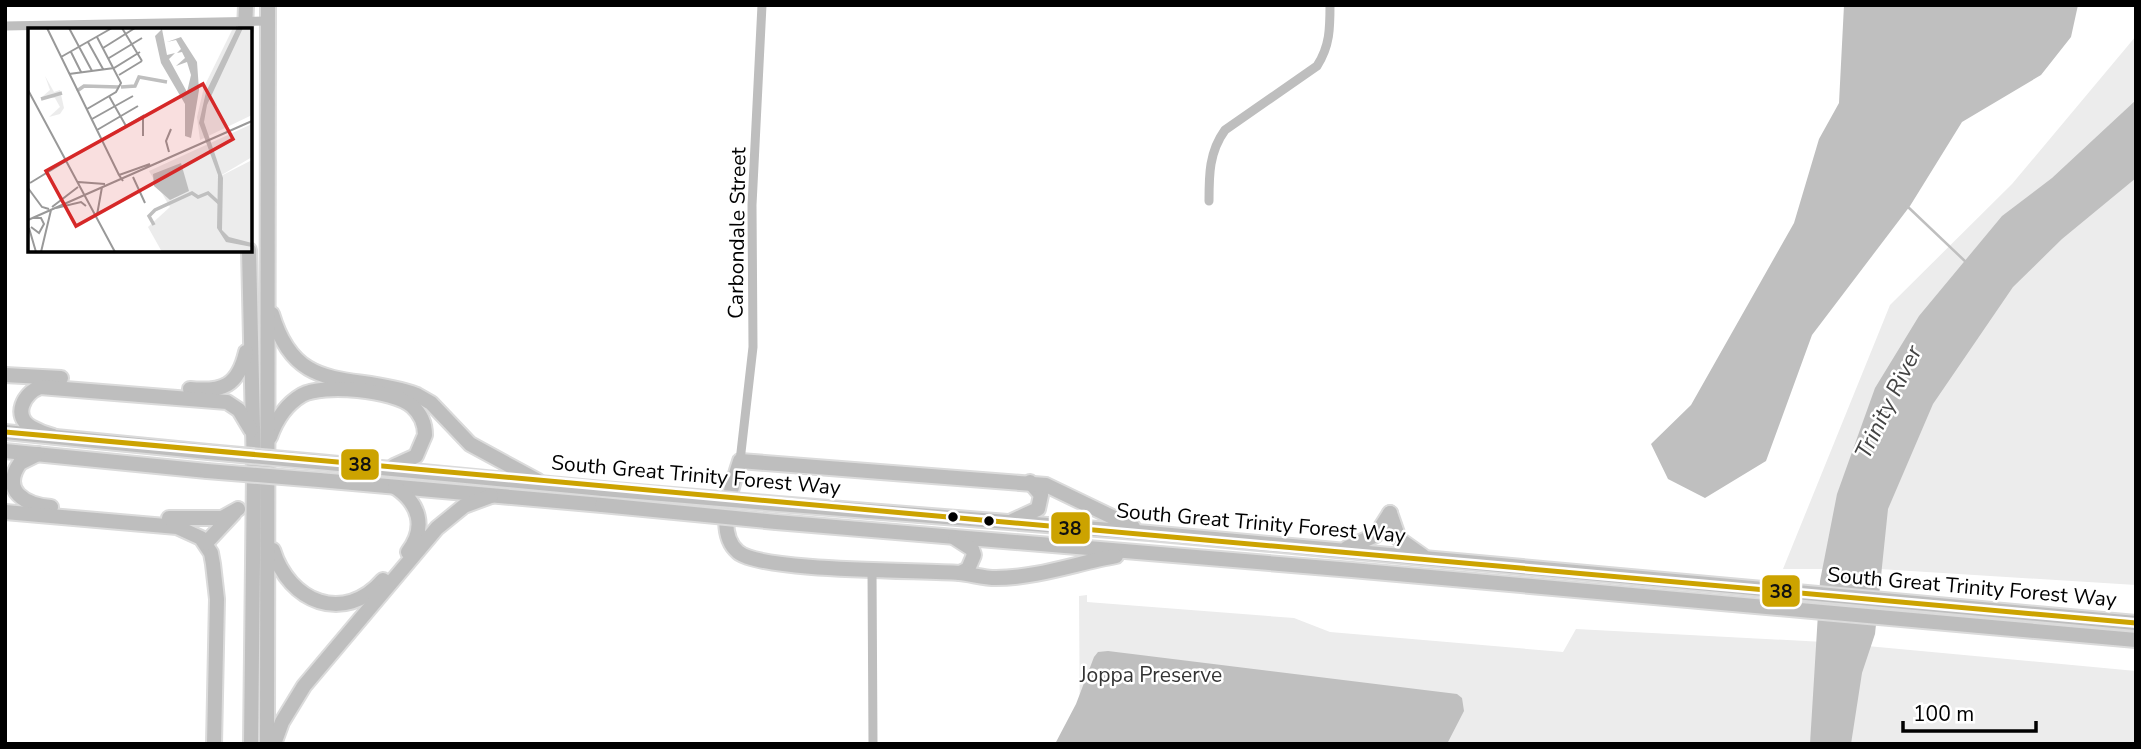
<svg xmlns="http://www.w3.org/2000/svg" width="2141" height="749" viewBox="0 0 2141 749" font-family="'Nunito Sans',sans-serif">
<rect width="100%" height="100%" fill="#fff"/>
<g fill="#ececec">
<path d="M2136,36V585L1879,569H1783L1890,305L2012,184Z"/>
<path d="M1087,595V602L1294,618L1330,632L1563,652L1576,629L1824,642L2136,671V744H1080L1079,596Z"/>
</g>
<g fill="#bfbfbf">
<path d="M1844,5H2078L2071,37L2041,75L1962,122L1910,206L1812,335L1766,461L1705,498L1668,479L1651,444L1691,405L1794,223L1819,139L1839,103Z"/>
<path d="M2136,100V178L2062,239L2013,287L1933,404L1888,509L1875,634L1862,673L1851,744H1810L1820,581L1837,494L1875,388L1919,316L2002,216L2052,178Z"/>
<path d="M1108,651L1457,694L1462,698L1464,711L1447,744H1055L1076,704L1094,657L1098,652Z"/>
</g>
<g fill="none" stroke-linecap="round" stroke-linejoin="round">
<path stroke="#bfbfbf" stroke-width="2.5" d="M1907,206L1968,264"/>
<defs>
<g id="primary">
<path d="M245,30L246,5"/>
<path d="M249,250L254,472L251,744"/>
<path d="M272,314C297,398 352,371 417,395L431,403L470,444L538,481"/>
<path d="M5,375L61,378"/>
<path d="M190,389C223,392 238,386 246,352"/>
<path d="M5,432L208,452"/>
<path d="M53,436C46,434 38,431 31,427C12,416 24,393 40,387L227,402L239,410L251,430"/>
<path d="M270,437C276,420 285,405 302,395C323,383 393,390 412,406C421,414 425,424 425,435L416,456L394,466"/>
<path d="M5,451L207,471"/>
<path d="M38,454L20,463C0,491 26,505 51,507"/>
<path d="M318,462L603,489"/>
<path d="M319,480L602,505"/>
<path d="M395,487C419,503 427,527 408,552"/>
<path d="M778,504L1149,533L2136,623"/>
<path d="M5,512L177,527L201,538L211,553L213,564L217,599L214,744"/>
<path d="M1390,513L1399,539L1423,556"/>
<path d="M169,518H222L238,509"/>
<path d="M1012,521L1038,509L1041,495L1030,482"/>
<path d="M776,522L1352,570L2136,640"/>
<path d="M955,538L972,549L974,555L968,569L960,573"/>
<path d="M206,543L234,513"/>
<path d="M1347,548L1376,535L1390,513"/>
<path d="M273,550C289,602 344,625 383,580"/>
<path d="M1116,556C1077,563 1036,578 996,578C983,578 971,574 959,573C919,570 762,572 738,552C714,532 733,484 740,461L1046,485L1133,527"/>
<path d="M267,744L268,5"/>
<path d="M274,744L282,722L304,686L437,528L464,506L491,496"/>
</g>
</defs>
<use href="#primary" stroke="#dbdbdb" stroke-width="18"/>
<g stroke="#bebebe" stroke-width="9">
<path d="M5,26L268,21"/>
<path d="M1209,201C1209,175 1209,152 1225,130L1317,66C1330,46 1330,28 1330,5"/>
<path d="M740,461L753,347L752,205L762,5"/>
<path d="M872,570L873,744"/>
</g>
<use href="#primary" stroke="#bebebe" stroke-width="14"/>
<defs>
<g id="primary-bridge">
<path d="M208,452L318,462"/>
<path d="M207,471L319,480"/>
<path d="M603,489L778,504"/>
<path d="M602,505L776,522"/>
</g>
</defs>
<use href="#primary-bridge" stroke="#dbdbdb" stroke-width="18" stroke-linecap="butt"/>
<use href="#primary-bridge" stroke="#bebebe" stroke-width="14"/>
<defs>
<path id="bus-1" d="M5,432C715,498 1426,558 2136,623"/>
</defs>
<use href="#bus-1" stroke="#fff" stroke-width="10"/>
<use href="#bus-1" stroke="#cca300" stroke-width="5"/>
</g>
<g fill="#000" stroke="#fff" stroke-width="2.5">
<circle cx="953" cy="517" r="6"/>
<circle cx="989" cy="521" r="6"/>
</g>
<g text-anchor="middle" stroke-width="5" stroke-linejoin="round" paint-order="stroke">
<g font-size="21" fill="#000" stroke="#fff">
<text transform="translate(737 233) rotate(-89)" y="7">Carbondale Street</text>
<text transform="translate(696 475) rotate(5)" y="7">South Great Trinity Forest Way</text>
<text transform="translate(1261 523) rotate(5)" y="7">South Great Trinity Forest Way</text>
<text transform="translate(1972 587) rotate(5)" y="7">South Great Trinity Forest Way</text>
</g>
<g font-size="21" fill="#333" stroke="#fff">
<text x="1151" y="682">Joppa Preserve</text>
</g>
<g font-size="23" font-style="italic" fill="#444" stroke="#fff">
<text transform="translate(1888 402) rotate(-64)" y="8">Trinity River</text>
</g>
</g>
<g transform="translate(28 28)">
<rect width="224" height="224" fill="#fff"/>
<path d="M205,0H224V87L172,112L169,89L176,59ZM17,48L26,64L32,62L36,80L32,86L21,89L32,79L27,70L14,69L22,62ZM224,96V129L187,151L224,132V224H134L120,199L142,179L121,143Z" fill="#ececec"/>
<path d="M209,0H215L179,77L176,94L195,150L194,202L201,209L224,215V219L198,214L189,200L190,147L171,95L178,64ZM134,1L139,27L147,25L141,31L159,64L163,47L159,34L148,38L157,30L154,24L149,25L153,21L148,12L139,14L153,9L169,34L171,62L163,110L157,108V76L133,35L127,8ZM153,135L161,163L142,172L126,158L125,146Z" fill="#bfbfbf"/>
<path fill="none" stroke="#bfbfbf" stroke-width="3.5" d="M93,59L107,58L111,49L139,54M49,63L56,58L91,59M13,71L34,65M126,197L121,188L127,182L164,165L170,169L180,165L191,175"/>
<path fill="none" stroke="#999" stroke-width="2" d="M19,0L91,147M41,0L64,43M94,0L114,33M60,14L75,41M75,20L107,0M43,24L53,44M33,29L84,0M81,30L114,10M41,46L86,40L112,24M91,47L114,33M0,62L87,224M81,68L98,98M59,81L88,64L93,55L69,9M64,91L105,68M69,102L110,78M74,112L115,88V108M141,124L138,113L143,101M105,149L117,175M95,153L91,147L122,136M50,154L77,156M2,155L38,133M0,160L14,179L21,181M24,179L50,159M28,180L53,174L58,178M69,187L74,159M0,192L224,93M3,199L11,205L16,196L13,190H4M1,200L8,224M13,224L23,182"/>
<path fill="#d62828" fill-opacity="0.15" stroke="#d62828" stroke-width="3.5" d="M175,56L205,111L48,198L18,143Z"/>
<rect width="224" height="224" fill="none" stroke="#000" stroke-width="3.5"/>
</g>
<g stroke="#fff" stroke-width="2.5">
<rect x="340" y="448" width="40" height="33" rx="7" fill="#cca300"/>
<rect x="1050" y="511" width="41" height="34" rx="7" fill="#cca300"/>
<rect x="1761" y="574" width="40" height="34" rx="7" fill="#cca300"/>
</g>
<g font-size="19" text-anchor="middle" font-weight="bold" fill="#111">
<text x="360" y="471">38</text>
<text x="1070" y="535">38</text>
<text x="1781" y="598">38</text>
</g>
<rect width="2141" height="749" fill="none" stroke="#000000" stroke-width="14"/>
<path d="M1903 721v10h133v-10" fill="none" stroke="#000000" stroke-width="3.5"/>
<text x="1913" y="721" font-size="21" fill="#000000" stroke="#ffffff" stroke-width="5" paint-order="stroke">100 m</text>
</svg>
